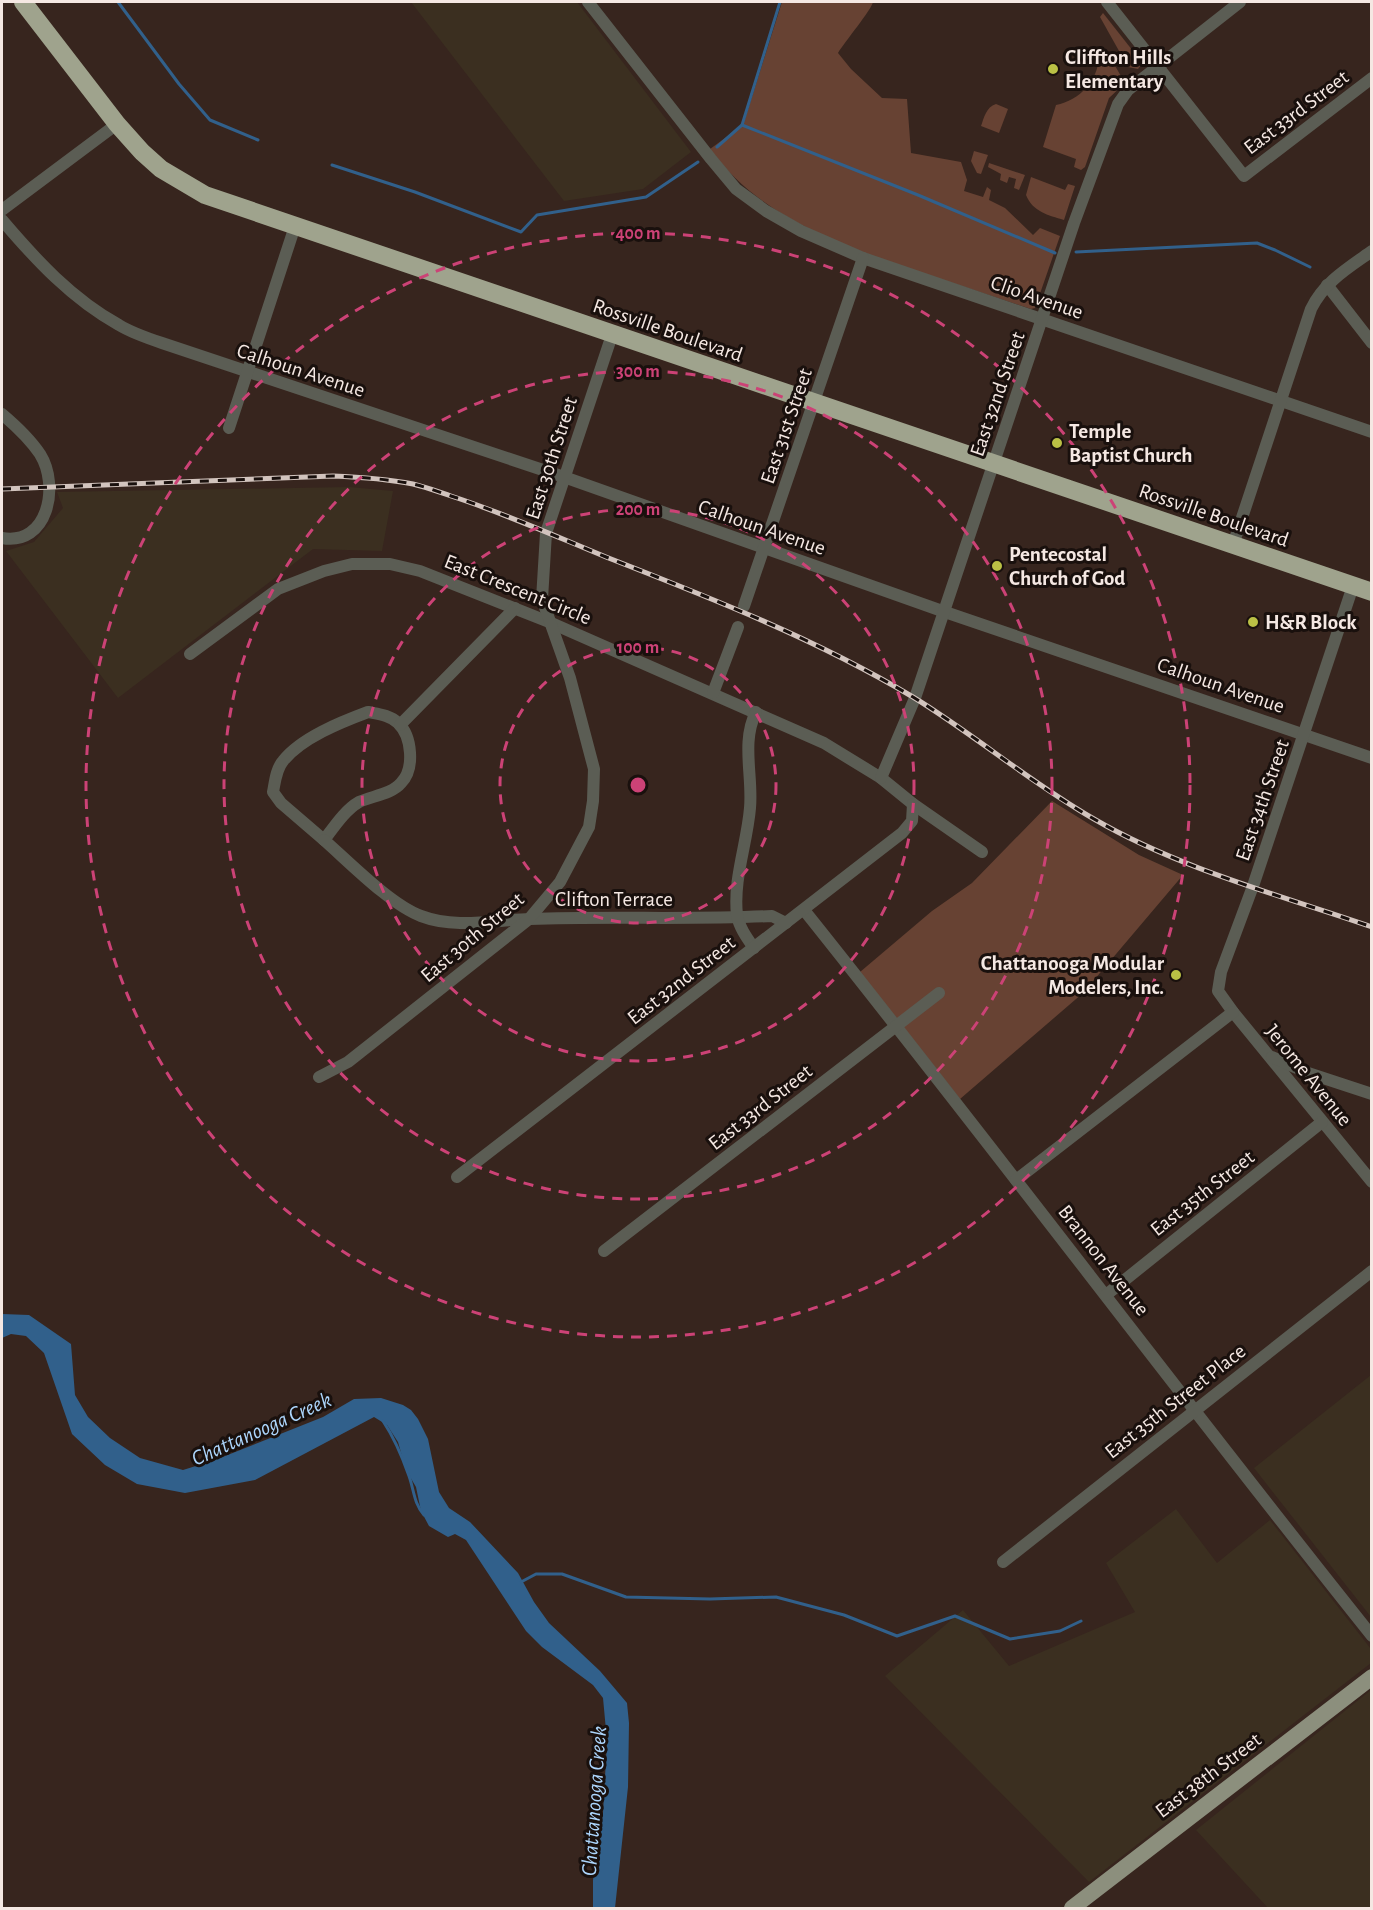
<svg xmlns="http://www.w3.org/2000/svg" width="1373" height="1910" viewBox="0 0 1373 1910" font-family="'Alegreya Sans',sans-serif">
<rect width="100%" height="100%" fill="#37251e"/>
<g fill="#3b2f20">
<path d="M411,2H577L691,152L643,189L564,201Z"/>
<path d="M349,487L393,491L382,551L313,549L118,698L6,551L34,542L63,508L57,492Z"/>
<path d="M1371,1375V1617L1254,1468Z"/>
<path d="M1176,1509L1217,1563L1270,1520L1371,1649V1663L1089,1882L885,1676L963,1610L1009,1666L1135,1612L1106,1563Z"/>
<path d="M1371,1690V1908H1268L1196,1830Z"/>
</g>
<g fill="#674233">
<path d="M782,2H873C872,9 844,43 838,53L851,69L882,98L907,99L911,153L961,162L967,180L964,191L983,197L987,187L991,190L989,200L1005,208L1033,235L1040,228L1060,236L1035,308L1031,309C994,297 956,284 919,272C842,246 759,217 710,149L743,125Z"/>
<path d="M1103,13L1140,60L1141,65L1138,69L1128,67L1100,17Z"/>
<path d="M1107,52L1125,83L1109,98L1085,167L1081,170L1074,167L1076,159L1043,147L1056,105C1080,100 1098,81 1099,56Z"/>
<path d="M996,104L1008,109L999,133L981,126C984,118 986,107 996,104Z"/>
<path d="M974,151L988,155L981,174L977,173L971,161Z"/>
<path d="M989,163L1025,175L1019,190L1014,188L1016,179L1009,177L1007,183L1000,180L1001,174L988,167Z"/>
<path d="M1031,177L1065,190L1068,184L1075,186L1064,220C1048,215 1033,212 1026,195Z"/>
<path d="M1052,801L1139,855L1183,875L1083,993L960,1099L860,972L932,911L972,883Z"/>
</g>
<path fill="#31608b" d="M2,1314L29,1315L71,1344L75,1395L88,1417L110,1438L140,1458L183,1470L215,1460L323,1417L354,1399L381,1398L403,1405L411,1410L418,1419L428,1439L439,1492L449,1508L470,1522L518,1573L534,1602L549,1623L600,1671L627,1703L629,1723L628,1787L615,1908H593V1880L603,1813L607,1741L603,1698L593,1685L542,1647L526,1631L466,1540L455,1534L448,1537L429,1526L421,1511L416,1487L406,1470L398,1442L387,1425L374,1417L255,1480L185,1493L137,1484L105,1465L72,1434L44,1353L26,1336L11,1334L2,1338Z"/>
<g fill="none" stroke-linecap="round" stroke-linejoin="round">
<g stroke="#31608b" stroke-width="3">
<path d="M118,2L179,84L210,120L258,140"/>
<path d="M742,125L918,195L1055,253"/>
<path d="M717,147L742,125L780,2"/>
<path d="M332,165L415,192L521,232L537,215L646,197L698,162"/>
<path d="M1076,252L1257,243L1275,250L1310,267"/>
<path d="M383,1421C395,1439 402,1456 409,1476C414,1490 414,1504 424,1515"/>
<path d="M521,1582L536,1574H562L626,1597L710,1599L776,1597L844,1615L897,1636L955,1616L1010,1639L1060,1631L1081,1621"/>
</g>
<g stroke="#5b5d54" stroke-width="12">
<path d="M588,2L711,159L736,189L766,211L801,231L863,258L1372,432"/>
<path d="M1107,2L1244,176L1372,78"/>
<path d="M2,210L117,124"/>
<path d="M2,220C36,260 72,299 119,325C132,333 147,338 162,343L564,477L945,612L1372,758"/>
<path d="M1327,285L1372,343"/>
<path d="M2,414C15,425 30,439 40,454C60,486 48,546 2,538"/>
<path d="M229,428L295,226"/>
<path d="M1233,545L1311,309C1324,282 1348,268 1372,251"/>
<path d="M1353,586L1253,886L1221,972L1218,991L1233,1012L1372,1182"/>
<path d="M744,606L863,258"/>
<path d="M190,654L278,589L324,571L352,564H390L420,571L549,622L824,743L881,778L913,804L982,852"/>
<path d="M713,693L738,627"/>
<path d="M368,712C378,714 390,715 398,723C412,736 415,769 401,783C392,794 372,796 359,802C345,810 334,827 324,840L281,803L273,792C275,782 276,769 283,761C301,738 341,722 368,712Z"/>
<path d="M400,725L515,608"/>
<path d="M881,778L915,698L1074,223L1118,104L1128,90L1240,2"/>
<path d="M324,840C349,862 391,905 421,916C455,929 494,920 530,919C611,916 692,920 772,916L786,923"/>
<path d="M804,910C996,1150 1180,1396 1372,1636"/>
<path d="M754,948C747,938 739,927 737,915C733,879 747,844 750,808C753,776 741,742 756,712"/>
<path d="M1272,1057L1308,1073L1372,1094"/>
<path d="M319,1077L348,1062L529,919L560,882L589,827L593,801L594,769L570,678L542,599L546,533L612,335"/>
<path d="M457,1177L902,833L912,821L913,804"/>
<path d="M1016,1180L1233,1012"/>
<path d="M604,1251L939,993"/>
<path d="M1106,1295L1322,1122"/>
<path d="M1003,1562L1372,1271"/>
</g>
<path stroke="#8c8f7d" stroke-width="16" d="M1072,1908L1372,1677"/>
<path stroke="#9fa38d" stroke-width="18" d="M23,2L117,124L142,152L161,169L205,195L1372,592"/>
<defs>
<path id="rail" d="M2,489L333,476C360,477 387,479 413,484C426,487 439,492 451,496C504,513 555,536 606,557C711,598 816,639 913,697C975,735 1031,783 1094,819C1178,868 1279,895 1372,927"/>
</defs>
<use href="#rail" stroke="#d2c4be" stroke-width="5"/>
<use href="#rail" stroke="#19100d" stroke-width="3" stroke-dasharray="9" stroke-linecap="butt"/>
</g>
<g fill="none" stroke="#cc4276" stroke-width="3" stroke-dasharray="10 8">
<circle cx="638" cy="785" r="138"/>
<circle cx="638" cy="785" r="276"/>
<circle cx="638" cy="785" r="414"/>
<circle cx="638" cy="785" r="552"/>
</g>
<g fill="#bac045" stroke="#19100d" stroke-width="2">
<circle cx="1053" cy="69" r="6"/>
<circle cx="1057" cy="443" r="6"/>
<circle cx="997" cy="566" r="6"/>
<circle cx="1253" cy="622" r="6"/>
<circle cx="1176" cy="975" r="6"/>
</g>
<g text-anchor="middle" stroke-width="6" stroke-linejoin="round" paint-order="stroke">
<g font-size="21" font-weight="bold" fill="#f5e8e3" stroke="#19100d" text-anchor="start">
<text x="1065" y="64">Cliffton Hills<tspan x="1065" dy="24">Elementary</tspan></text>
<text x="1069" y="438">Temple<tspan x="1069" dy="24">Baptist Church</tspan></text>
<text x="1009" y="561">Pentecostal<tspan x="1009" dy="24">Church of God</tspan></text>
<text x="1265" y="629">H&amp;R Block</text>
<text x="1164" y="970" text-anchor="end">Chattanooga Modular<tspan x="1164" dy="24">Modelers, Inc.</tspan></text>
</g>
<g font-size="21" fill="#f5e8e3" stroke="#19100d">
<text transform="translate(1296 112) rotate(-37)" y="7">East 33rd Street</text>
<text transform="translate(1037 297) rotate(19)" y="7">Clio Avenue</text>
<text transform="translate(668 330) rotate(19)" y="7">Rossville Boulevard</text>
<text transform="translate(301 370) rotate(18)" y="7">Calhoun Avenue</text>
<text transform="translate(997 394) rotate(-71)" y="7">East 32nd Street</text>
<text transform="translate(786 426) rotate(-71)" y="7">East 31st Street</text>
<text transform="translate(551 458) rotate(-72)" y="7">East 30th Street</text>
<text transform="translate(1214 515) rotate(19)" y="7">Rossville Boulevard</text>
<text transform="translate(762 527) rotate(19)" y="7">Calhoun Avenue</text>
<text transform="translate(518 589) rotate(22)" y="7">East Crescent Circle</text>
<text transform="translate(1221 685) rotate(19)" y="7">Calhoun Avenue</text>
<text transform="translate(1262 800) rotate(-71)" y="7">East 34th Street</text>
<text x="614" y="906">Clifton Terrace</text>
<text transform="translate(472 937) rotate(-40)" y="7">East 30th Street</text>
<text transform="translate(681 980) rotate(-38)" y="7">East 32nd Street</text>
<text transform="translate(1309 1075) rotate(51)" y="7">Jerome Avenue</text>
<text transform="translate(760 1107) rotate(-38)" y="7">East 33rd Street</text>
<text transform="translate(1202 1193) rotate(-38)" y="7">East 35th Street</text>
<text transform="translate(1104 1260) rotate(52)" y="7">Brannon Avenue</text>
<text transform="translate(1175 1401) rotate(-38)" y="7">East 35th Street Place</text>
<text transform="translate(1208 1775) rotate(-37)" y="7">East 38th Street</text>
</g>
<g font-size="22" font-style="italic" fill="#acd5fc" stroke="#19100d">
<text transform="translate(261 1428) rotate(-24)" y="8">Chattanooga Creek</text>
<text transform="translate(593 1801) rotate(-86)" y="8">Chattanooga Creek</text>
</g>
</g>
<circle cx="638" cy="785" r="9" fill="#cc4276" stroke="#19100d" stroke-width="3"/>
<g font-size="18" text-anchor="middle" font-weight="bold" fill="#cc4276" stroke="#19100d" stroke-width="6" stroke-linejoin="round" paint-order="stroke">
<text x="638" y="239">400 m</text>
<text x="638" y="377">300 m</text>
<text x="638" y="515">200 m</text>
<text x="638" y="653">100 m</text>
</g>
<rect width="1373" height="1910" fill="none" stroke="#f5e8e3" stroke-width="6"/>
</svg>
